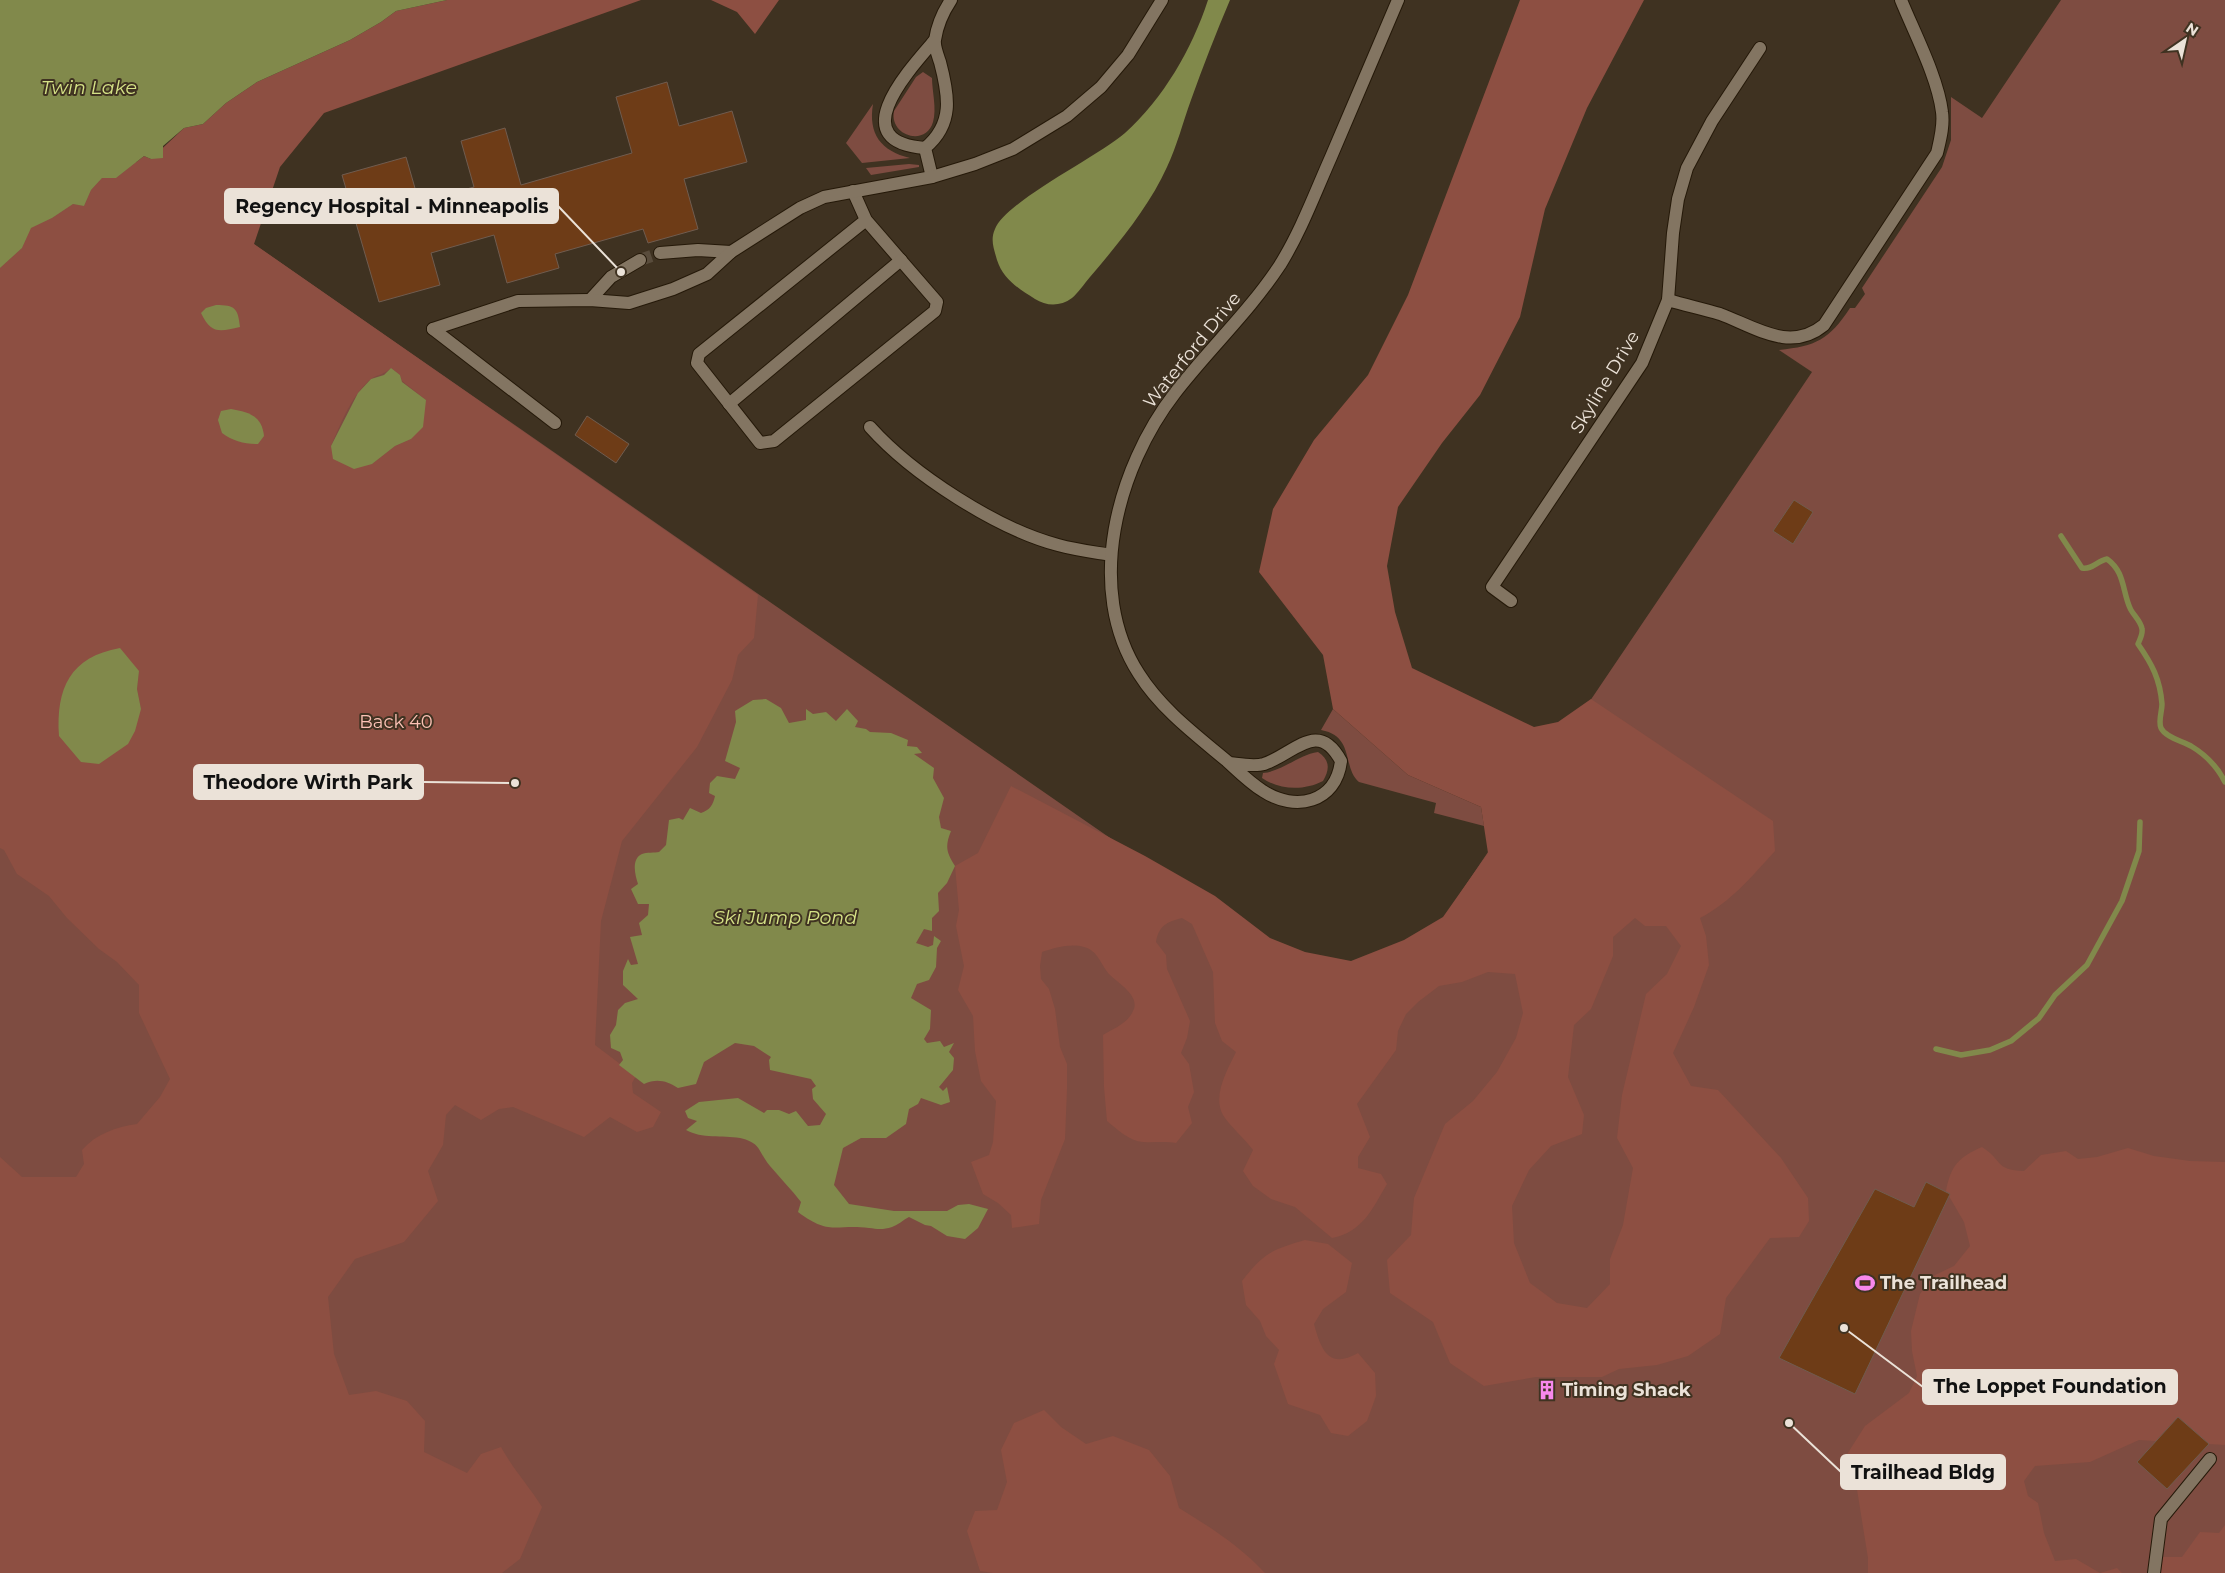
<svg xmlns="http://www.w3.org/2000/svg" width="2225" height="1573" viewBox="0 0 2225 1573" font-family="Montserrat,sans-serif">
<rect width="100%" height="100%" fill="#3f3221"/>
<g fill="#7e4c41">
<path d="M2061,0H2225V1573H0V68L1374,1021L1812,372L1779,350C1816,346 1829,340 1850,308H1855L1865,294L1862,288L1942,167L1951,140V97L1982,118Z"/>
<path d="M923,72L932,78C932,91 937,109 933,122C926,147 889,136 894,111L916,77Z"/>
<path d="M873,104C868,134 881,151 910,158L862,163L846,143Z"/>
<path d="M909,164L919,165V167L871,175L866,168Z"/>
<path d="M1333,709L1408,775L1481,807L1484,826L1434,813L1436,803L1359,782C1342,768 1355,736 1321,730Z"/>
<path d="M1318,752C1330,760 1330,769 1323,781C1304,791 1279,790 1262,778L1263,773C1283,771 1298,755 1318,752Z"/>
</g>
<g fill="#8d4f42" fill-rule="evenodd">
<path d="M447,0H641L324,113L280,167L254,244L758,595L754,638L738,655L732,680L697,747L622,841L601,921L595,1045L636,1076L632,1083L633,1093L661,1112L653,1127L637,1132L610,1117L584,1137L513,1107L499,1109L481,1120L455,1105L446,1115L443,1145L428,1171L438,1201L404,1242L355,1259L328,1297L334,1354L349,1395L376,1391L407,1401L425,1421L424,1452L467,1473L481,1454L501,1447C513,1469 529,1486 542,1507L520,1559L502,1573H0V1157L22,1177H76L84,1164L82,1150C96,1134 116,1127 137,1124L160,1097L170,1079L139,1013V985L117,962L99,949L67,918L49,896L17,874L4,850L0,848V268L22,248L30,228L52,218L73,204L84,206L91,190L102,178H116L144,156L151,159L184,128L203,124L226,103L257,82L350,40L381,22L396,11ZM391,368L400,375L402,381L426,400L411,439L395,446L372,464L331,446C341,423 351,396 371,379C376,375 384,375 391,368ZM91,657L139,671L137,689L141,710Z"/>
<path d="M711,0H779L755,34L737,12Z"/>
<path d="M1520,0H1644L1587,108L1545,209L1520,317L1480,395L1442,443L1398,507L1387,566L1395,612L1412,668L1534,727L1558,722L1591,699L1773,821L1775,851C1752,876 1731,902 1700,918L1706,936L1709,965L1694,1007L1673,1053L1691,1086L1718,1090L1781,1158L1808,1198L1809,1221L1799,1237L1770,1238L1726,1298L1720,1334L1688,1356L1657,1365L1619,1369L1602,1377H1536L1484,1386L1450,1363L1433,1322L1390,1293L1387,1260L1411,1235L1414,1198L1445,1124L1473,1101L1497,1072L1516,1038L1523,1013L1515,974L1488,972L1462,982L1439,986L1418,1002L1406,1014L1398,1031L1396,1050L1357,1104L1370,1137L1358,1157V1168L1381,1174L1387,1184C1372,1209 1363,1232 1332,1238L1295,1207L1271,1199L1253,1186L1243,1171L1253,1150C1245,1139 1229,1125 1223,1115C1212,1095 1228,1069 1236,1052L1222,1041L1215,1023L1213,972L1192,924L1182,918C1167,922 1159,925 1156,942L1166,955L1167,969L1190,1021L1187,1038L1181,1053L1189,1064L1194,1092L1188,1107L1192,1123L1176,1143C1164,1141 1154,1143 1143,1142C1129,1141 1117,1129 1107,1121L1104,1087L1103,1035C1113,1029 1128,1023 1133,1011C1141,996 1118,983 1110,975C1101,966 1098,950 1084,947C1070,943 1055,948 1042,952L1040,966L1041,979L1049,989L1055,1009L1060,1047L1067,1064V1089L1065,1139L1041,1200L1039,1224L1012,1228L1011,1215L998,1203L983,1194L971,1162L989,1155L993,1142L996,1101L981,1081L975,1051L973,1016L958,990L964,966L956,926L959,910L955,866L978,853L1011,786L1145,856L1215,896L1270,938L1305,952L1351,961L1404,940L1443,917L1488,853L1481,807L1408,775L1333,709L1323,655L1259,572L1273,509L1314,440L1368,375L1408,295ZM1635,918L1645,926H1666L1681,946L1667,974L1646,994L1622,1095L1617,1138L1633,1168L1623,1225L1610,1259V1284L1587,1308L1557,1303L1530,1283L1514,1243L1512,1206L1529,1170L1551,1146L1582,1134L1584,1115L1568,1077L1574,1025L1591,1009L1613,956V937Z"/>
<path d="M1982,1147C2003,1160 1994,1170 2024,1171L2041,1155L2066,1151L2078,1159L2097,1157L2128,1148L2154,1156L2190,1161L2225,1162V1445L2209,1444L2178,1417L2156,1441L2139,1440L2090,1462L2035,1466L2024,1481L2028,1496L2038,1503L2044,1533L2055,1561L2076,1559L2100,1573L2117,1568L2122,1573H1868V1558L1855,1477L1844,1459L1865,1426L1909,1393L1917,1376L1912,1351L1911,1331L1920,1294L1935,1275L1954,1266L1970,1246L1964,1222L1946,1191C1951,1165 1959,1157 1982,1147Z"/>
<path d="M1305,1240L1328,1244L1352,1263L1346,1292L1323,1309L1314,1324C1321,1349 1328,1370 1358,1353L1375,1373L1376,1396L1367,1421L1348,1436L1331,1433L1320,1415L1288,1404L1274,1364L1279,1350L1266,1336L1260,1321L1246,1305L1242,1281C1264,1253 1271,1250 1305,1240Z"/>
<path d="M1044,1410L1061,1427L1086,1444L1113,1436L1149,1450L1170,1476L1179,1508C1210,1527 1240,1546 1265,1573H993L980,1571L967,1531L975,1511L997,1510L1007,1482L1001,1450L1014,1423Z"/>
<path d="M2225,1525V1573H2149L2163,1557H2182L2200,1532L2219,1533Z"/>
</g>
<g fill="#81894b">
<path d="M0,0H447L396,11L381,22L350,40L257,82L226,103L203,124L184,128L163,146V158L151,159L144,156L116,178H102L91,190L84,206L73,204L52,218L31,228L22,248L0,268Z"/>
<path d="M1208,0H1230C1216,33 1203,66 1191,100C1183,122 1177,146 1167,167C1149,207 1118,244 1090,277C1084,284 1078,293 1072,298C1060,307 1046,306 1035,299C1019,289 1003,279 997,260C994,249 990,240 995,229C1005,202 1097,157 1125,133C1163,99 1192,49 1208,0Z"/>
<path d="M216,305C235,305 238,308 240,327C219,332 211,334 201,313L206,308Z"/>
<path d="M391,368L400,375L402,382L426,400L423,427L411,439L395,446L372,464L354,469L333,459L331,446L358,393L371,379L384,375Z"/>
<path d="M231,409C249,412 262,416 264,436L258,444C244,444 233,441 222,433L218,420L221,411Z"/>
<path d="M120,648L139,671L137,689L141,709L135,731L128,744L99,764L81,762L59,736C56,688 70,657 120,648Z"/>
<path d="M766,699L781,708L789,723L806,720V709L813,714L826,712L836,721L847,709L858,721L855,727L866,729L870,732L891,733L908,740L907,746L917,747L922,753L914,754L934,768L933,778L944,798L939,817L941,828L951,831C945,846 946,852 955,866L947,883L938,893L939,911L932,918V931L924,929L916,943L928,947L933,945L934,936L941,941L937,948L936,967L929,980L917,984L911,998L931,1010L930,1029L924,1039L927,1043L940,1041L944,1047L954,1043L949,1052L954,1058L953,1070L939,1087L943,1091L947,1087L950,1102L941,1105L921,1098L918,1104L909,1109L906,1124L886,1138H861L843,1148L834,1185L849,1204L894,1211H947L958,1205L969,1204L988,1209L978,1228L965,1239L947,1236L931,1226L925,1225L909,1217C903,1220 898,1225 892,1227C883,1230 877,1229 869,1228C835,1224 830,1236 798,1212L801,1202C791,1189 780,1178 770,1166C758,1152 762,1143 740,1138C722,1135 702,1139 686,1130L697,1121L688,1118L685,1111L699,1102L738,1098L764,1113L767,1110H779L789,1114L796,1111L808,1126L820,1125L826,1114L813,1099L812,1089L816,1086L811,1079L770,1070L769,1060L771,1057L754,1046L735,1043L704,1062L696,1084L678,1088C667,1081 657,1078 644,1084L619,1065L623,1060L620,1052L611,1048L610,1035L616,1025L618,1010L625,1003L638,999L623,985V971L628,959L631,965L638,964L630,937L642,935L639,923L648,915L649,904H638L631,889L638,884C635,875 631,859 642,854C646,852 655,853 659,852L666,845L669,820L679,818L683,820L690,808L701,813C710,810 713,805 715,796L709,793L710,783L717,776L735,779L740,768L725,761L736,722L735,711L753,700Z"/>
</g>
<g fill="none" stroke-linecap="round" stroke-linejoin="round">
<g stroke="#81894b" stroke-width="5.5">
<path d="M2061,536L2082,568C2092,570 2097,561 2107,559C2125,572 2122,590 2130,608C2133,615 2141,621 2142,629C2143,634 2140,639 2138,644C2152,664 2160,679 2162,704C2162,712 2158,721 2161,728C2165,737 2182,741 2191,746C2206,755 2217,766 2225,782"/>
<path d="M1936,1049L1961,1055L1990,1050L2011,1041L2039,1018L2055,995L2087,965L2122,901L2139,851L2140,822"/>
</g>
</g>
<g fill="#6e3c17" stroke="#705c4f">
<path d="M667,82L679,126L732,111L747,162L684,179L698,229L648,243L643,229L555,254L559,268L507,283L494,235L431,253L440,285L379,302L342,175L406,157L419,202L474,187L461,141L505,128L521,185L632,153L616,97Z"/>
<path d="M587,416L629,444L616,463L575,435Z"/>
<path d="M1794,500L1813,512L1793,544L1773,531Z"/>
<path d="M1926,1182L1950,1194L1855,1394L1779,1358L1875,1189L1914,1207Z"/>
<path d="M1553,1381L1556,1397L1541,1400L1538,1383Z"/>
<path d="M2178,1417L2209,1444L2167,1489L2137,1462Z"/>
</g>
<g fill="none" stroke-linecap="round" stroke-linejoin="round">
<path stroke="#594c3c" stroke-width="12" stroke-dasharray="12 6" stroke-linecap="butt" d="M640,260L660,253"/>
<defs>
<g id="minor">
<path d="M925,148C843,142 908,71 934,41"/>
<path d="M932,177L925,148C954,124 949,96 940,62C938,56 934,46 935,40C937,26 943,12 951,0"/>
<path d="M853,191L866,220L937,302L935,311L774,441L760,443L697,363L699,354L866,220"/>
<path d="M660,253L698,250L731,252"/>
<path d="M590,300L611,277L640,260"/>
<path d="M1668,300C1685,305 1703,309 1720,314C1755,327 1790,353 1824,325L1937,153C1940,140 1944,126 1942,112C1938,78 1914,32 1901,0"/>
<path d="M433,329L518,301L590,300L629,303L673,289L707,274L731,252L800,208L824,197L932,177L975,164L1013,149L1067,116L1101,87L1128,55L1162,0"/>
<path d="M433,329L555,423"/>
<path d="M729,404L901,260"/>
<path d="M870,427C912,474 997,529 1058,545C1076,550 1093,552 1111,555"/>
<path d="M1511,601L1492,587L1642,363L1668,300L1673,233L1678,199L1687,168L1712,121L1760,48"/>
<path d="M1229,763C1239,764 1254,767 1264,764C1294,754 1318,718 1341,761C1336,803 1295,812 1263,791C1250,783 1238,771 1227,761C1196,735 1161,709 1139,674C1084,589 1117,468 1175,393C1209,349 1249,312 1280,265C1301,231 1315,193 1331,157C1353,105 1376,52 1398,0"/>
<path d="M2154,1573L2161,1519L2210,1459"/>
</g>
</defs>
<use href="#minor" stroke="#251909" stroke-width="14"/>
<use href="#minor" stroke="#837562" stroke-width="12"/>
</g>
<defs>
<symbol id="stadium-bare" viewBox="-9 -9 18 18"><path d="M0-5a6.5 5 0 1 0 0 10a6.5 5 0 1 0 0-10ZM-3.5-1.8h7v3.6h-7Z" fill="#f788ec" stroke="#3f3221" stroke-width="2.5" paint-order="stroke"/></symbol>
<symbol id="building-bare" viewBox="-9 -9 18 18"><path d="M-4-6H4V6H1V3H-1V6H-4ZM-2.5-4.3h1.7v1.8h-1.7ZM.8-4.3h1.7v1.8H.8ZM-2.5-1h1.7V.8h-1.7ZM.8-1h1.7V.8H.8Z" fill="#f788ec" stroke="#3f3221" stroke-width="2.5" paint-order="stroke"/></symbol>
</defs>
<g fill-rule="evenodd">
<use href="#stadium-bare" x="1851" y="1269" width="28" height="28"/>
<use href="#building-bare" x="1533" y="1376" width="28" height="28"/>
</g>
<g text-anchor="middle" stroke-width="4" stroke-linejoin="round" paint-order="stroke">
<g font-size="18" fill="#ebe2d8" stroke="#3f3221">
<text transform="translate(1192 350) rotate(-51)" y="6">Waterford Drive</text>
<text transform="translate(1605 382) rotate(-59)" y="6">Skyline Drive</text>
</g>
<g font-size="18" fill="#fcc2b5" stroke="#3f3221">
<text x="396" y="728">Back 40</text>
</g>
<g font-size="18" font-weight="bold" fill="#ebe2d8" stroke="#3f3221" text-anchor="start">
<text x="1880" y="1289">The Trailhead</text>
<text x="1562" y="1396">Timing Shack</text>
</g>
<g font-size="19" font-style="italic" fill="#d6e387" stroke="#3f3221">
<text x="89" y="94">Twin Lake</text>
<text x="785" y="924">Ski Jump Pond</text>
</g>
</g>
<path fill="none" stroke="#ebe2d8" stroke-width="2" d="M621 272L558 206M515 783L423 782M1844 1328L1923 1387M1789 1423L1841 1472"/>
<g fill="#ebe2d8" stroke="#3f3221" stroke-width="2">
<circle cx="621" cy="272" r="5"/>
<circle cx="515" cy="783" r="5"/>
<circle cx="1844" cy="1328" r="5"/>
<circle cx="1789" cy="1423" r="5"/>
</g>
<g fill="#ebe2d8" stroke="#ebe2d8" stroke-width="2">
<rect x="225" y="189" width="333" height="34" rx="5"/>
<rect x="194" y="765" width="229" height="34" rx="5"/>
<rect x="1923" y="1370" width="254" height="34" rx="5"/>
<rect x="1841" y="1455" width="164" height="34" rx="5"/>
</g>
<g font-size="19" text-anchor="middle" font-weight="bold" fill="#111">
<text x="392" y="213">Regency Hospital - Minneapolis</text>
<text x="308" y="789">Theodore Wirth Park</text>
<text x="2050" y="1393">The Loppet Foundation</text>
<text x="1923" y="1479">Trailhead Bldg</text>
</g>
<g transform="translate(2185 40) rotate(34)" stroke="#3f3221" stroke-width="4" paint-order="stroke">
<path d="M0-4L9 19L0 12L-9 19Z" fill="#ebe2d8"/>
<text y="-8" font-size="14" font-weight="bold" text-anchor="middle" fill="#ebe2d8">N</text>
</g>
</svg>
